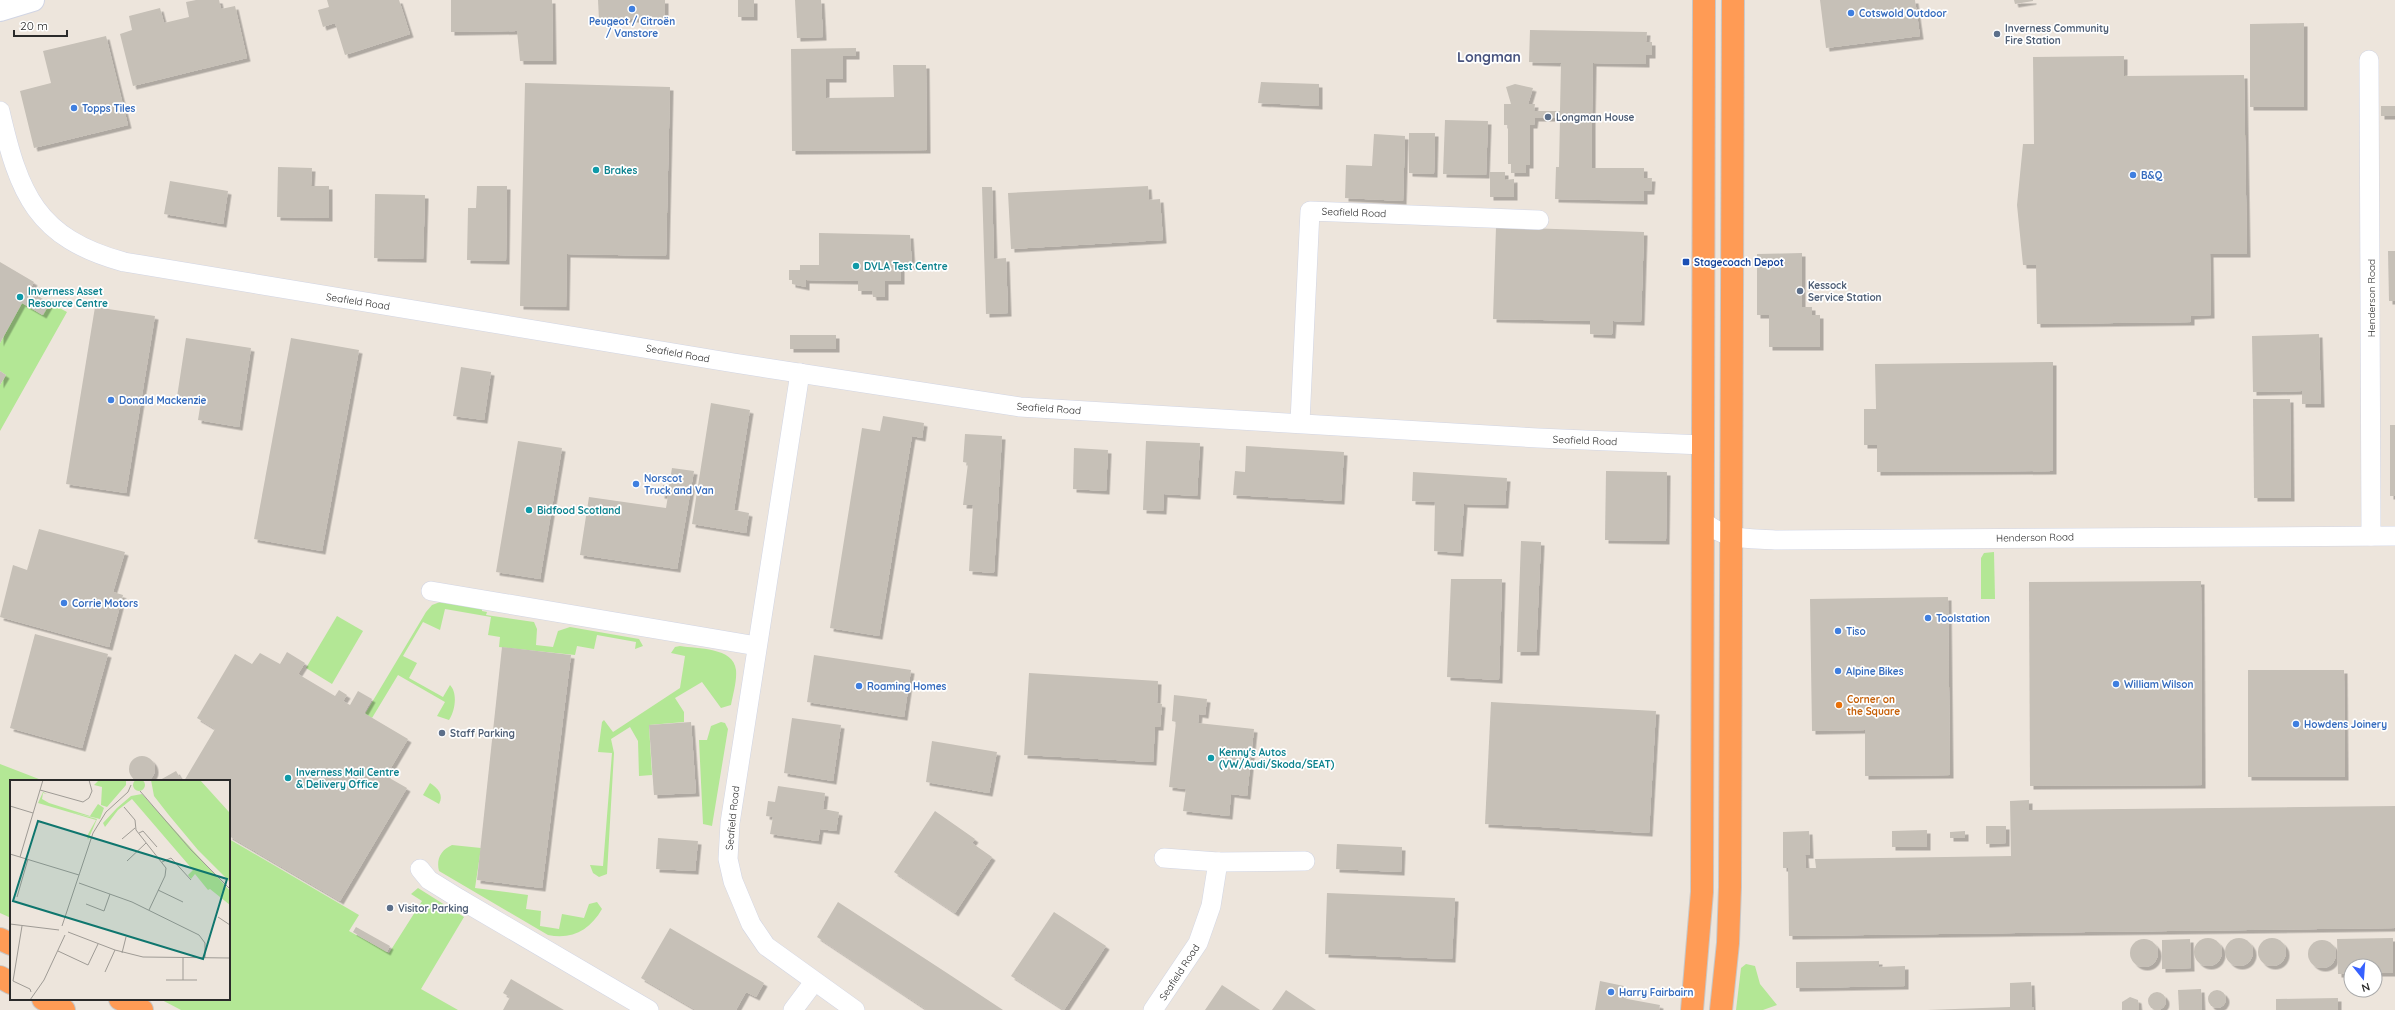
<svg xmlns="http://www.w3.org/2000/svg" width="2395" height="1010" viewBox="0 0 2395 1010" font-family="Quicksand,sans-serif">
<defs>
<filter id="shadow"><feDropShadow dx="3.5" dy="3.5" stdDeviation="0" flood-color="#0004"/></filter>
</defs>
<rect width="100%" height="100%" fill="#ede5dc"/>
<g fill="#b3e795">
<path d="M22,303L42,315L50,303L67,312L0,431V385L6,375L0,371V343Z"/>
<path d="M1994,552L1995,599H1981V558L1984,553Z"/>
<path d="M440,602L482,608V611L487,612L486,615L534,622L537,629L536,645L553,647L558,631L570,627L639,639L643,646L635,649L636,642L597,635L594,649L577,646L575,655L499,647L500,637L488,635L491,617L445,609L440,630L423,622L403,656L417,663L409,678L443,697L450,685C458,693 455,711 449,720L437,716L445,702L398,675L372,718L365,714L426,612L432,605Z"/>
<path d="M337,616L363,631L332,684L306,668Z"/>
<path d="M680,646C697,649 734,647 736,670C737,681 733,694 731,705L721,708L702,682L675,698L684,712V722L649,725L652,775L639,776L638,741L630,727L611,739L614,753L607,874L599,877L593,873L590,865L603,866L612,753L598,752L602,722L604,720L613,732L680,688L685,656L671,653L675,647Z"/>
<path d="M721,722L725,723L728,729L712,826L703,824L699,740H707L711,726Z"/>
<path d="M0,764L44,781H11V918L0,913Z"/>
<path d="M430,783C438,788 444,795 439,804L423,795Z"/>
<path d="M229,839L359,915L349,931L389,953L422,901L411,894L418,888L464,917L421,989L458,1010H181L160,999H229Z"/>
<path d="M452,845L481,848L475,888L528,895L526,909L541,911L540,926L559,929L562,914L584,918L589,904L597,902L602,909C590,930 572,940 548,935L439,871C436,859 441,850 452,845Z"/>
<path d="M1746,964L1755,966L1760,984L1777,1005L1763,1010H1736L1741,968Z"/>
</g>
<g fill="#c6c0b7" filter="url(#shadow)">
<path d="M196,0H219L221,9L235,6L247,58L133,86L120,34L132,30L129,16L160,8L164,23L189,17L186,2Z"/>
<path d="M327,0H399L410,34L345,55L335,23L323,27L318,10L329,7Z"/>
<path d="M451,0H552L553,61H520L517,31L451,32Z"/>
<path d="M598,0H665V18L599,20Z"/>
<rect x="738" y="0" width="16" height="17"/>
<path d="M795,0H821L823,37L797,38Z"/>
<path d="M1820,0H1915L1920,36L1826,48Z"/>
<path d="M2014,0H2033V1L2015,4Z"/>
<path d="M2304,23V107H2250V24Z"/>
<path d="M1530,30L1647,32L1646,42H1652V55H1646V64L1593,63L1592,115V168H1644V178H1652L1651,191H1644V201L1555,199L1556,167H1559L1560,118H1535L1534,125H1530V165H1526V173H1511V164H1508V125H1504V104H1511L1506,87L1515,84L1533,88L1528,104H1535L1534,111H1560L1561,63L1529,62Z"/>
<path d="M106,36L128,125L34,148L20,91L51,83L43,51Z"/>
<path d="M856,48V56H843V79H826V98L894,97L893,65H926L927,150L792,151L791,49Z"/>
<path d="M2124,56V76L2244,75L2247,254H2210L2211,315L2191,316V322L2037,324L2036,265H2023L2017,205L2023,144H2034L2033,57Z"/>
<path d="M1261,82L1319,84V106L1258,103Z"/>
<path d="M525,83L670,87L666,256L567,254L566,307L520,306Z"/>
<rect x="2381" y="106" width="14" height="10"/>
<path d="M1445,120L1488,121L1486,175L1443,174Z"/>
<path d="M1409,133H1435L1434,174L1409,173Z"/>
<path d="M1374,134L1405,136L1403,201L1345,198L1346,165L1372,166Z"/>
<path d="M278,167L312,168L311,186H329V218L277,217Z"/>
<path d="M1490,172H1505V180L1514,179V197H1490Z"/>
<path d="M170,181L228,191L223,224L164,214Z"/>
<path d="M477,186H507L506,261L467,260L468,208H476Z"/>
<path d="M1148,186L1149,200L1160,199L1163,240L1011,249L1008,193Z"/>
<path d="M982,187H992L994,259L1006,258L1008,313L986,314Z"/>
<path d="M375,194L425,195L423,259L374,258Z"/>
<path d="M1496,227L1644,232L1641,322L1613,321L1612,335L1590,334V321L1493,319Z"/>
<path d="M819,233L910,235L912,266H901V281H885V297H873L872,291H858V281L806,280V287L792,284V280H789V270H800V265H819Z"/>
<path d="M2388,251H2395V301H2389Z"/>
<path d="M1802,253V307H1812V315H1820V347H1769V315H1757V254Z"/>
<path d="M0,262L34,282L29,291L50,303L43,315L22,303L0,343Z"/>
<path d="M95,307L155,316L126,493L66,484Z"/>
<path d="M2319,334L2321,404H2302V391L2253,392L2252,336Z"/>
<rect x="790" y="335" width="46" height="14"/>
<path d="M186,338L251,348L239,427L198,420L201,401L177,397Z"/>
<path d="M291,338L359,350L322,551L254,539Z"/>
<path d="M2053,362V471L1877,472V445H1864V409H1876L1875,364Z"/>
<path d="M461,367L491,372L484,420L453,416Z"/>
<path d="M0,371L6,375L0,385Z"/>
<path d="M2253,399H2290L2291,498H2254Z"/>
<path d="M711,403L750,410L734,510L749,513L746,533L692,524Z"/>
<path d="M883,416L924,423L922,438L912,436L879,636L830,628L862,428L880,431Z"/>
<rect x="2390" y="425" width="5" height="71"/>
<path d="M965,434L1002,436L994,573L969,571L973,505H963L968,463L963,462Z"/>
<path d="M518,441L562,448L540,579L496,572Z"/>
<path d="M1146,441L1200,443L1197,496L1164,494L1163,511L1143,510Z"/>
<path d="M1246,446L1344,452L1341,501L1233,495L1235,471L1245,472Z"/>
<path d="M1074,448L1108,450L1106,491L1073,489Z"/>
<path d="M672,468L694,471L677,569L580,555L589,497L666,508L668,496L661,495L663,485L669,486Z"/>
<path d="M1606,471L1667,472L1666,541L1605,540Z"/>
<path d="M1413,472L1507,478L1505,505L1464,504L1460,553L1434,551L1435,502L1412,501Z"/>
<path d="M39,529L125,552L113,592L123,595L109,647L0,617L13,565L27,570Z"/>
<path d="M1521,541L1541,542L1536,652H1517Z"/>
<path d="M1451,579H1502L1499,680L1447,677Z"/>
<path d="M2201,581L2202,785L2030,786L2029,582Z"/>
<path d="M1948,597L1950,775L1865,776V730L1812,731L1810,599Z"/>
<path d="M35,634L108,654L82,748L10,728Z"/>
<path d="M502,647L571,655L542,888L477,880Z"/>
<path d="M287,652L305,663L298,674L335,696L339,690L347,695L343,701L350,705L358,691L372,699L364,713L408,739L386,776L407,788L340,901L229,836V781H184L215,729L197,718L235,654L252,664L260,653L280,664Z"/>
<path d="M814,655L911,670L904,717L807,702Z"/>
<path d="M2248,670H2344L2345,777H2248Z"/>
<path d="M1029,673L1158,681L1157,703L1162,704L1160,727H1155L1153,762L1024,755Z"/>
<path d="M1174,695L1207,699L1205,715L1199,714L1198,723L1254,729L1247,796L1231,794L1229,816L1183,811L1186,789L1169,787L1176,722L1172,721Z"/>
<path d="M1491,702L1656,711L1649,833L1485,824Z"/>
<path d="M792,718L841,725L833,781L784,773Z"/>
<path d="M691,722L696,793L654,795L649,725Z"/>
<path d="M932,741L997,752L989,793L926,782Z"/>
<circle cx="142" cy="769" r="13"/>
<path d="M176,771L182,781H161L160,780Z"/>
<path d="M778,786L825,793L823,809L839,812L836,831L820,829L818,841L770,834L773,817L766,816L768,801L775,802Z"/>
<path d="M2029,800V810L2395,806V928L1789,936L1788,868H1783V832L1809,831L1810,855H1805L1806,868H1816L1815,859L2011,856L2010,801Z"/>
<path d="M935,811L975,839L972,843L992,857L955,913L894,872Z"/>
<path d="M1986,826H2006V843L1986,844Z"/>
<path d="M1927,830V847H1892V831Z"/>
<path d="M1965,831V838H1950V832Z"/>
<path d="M658,838L698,841L695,871L656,869Z"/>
<path d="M1337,844L1402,847L1401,872L1336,869Z"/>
<path d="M1327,893L1455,898L1452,959L1325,954Z"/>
<path d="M838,902L947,973L1003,1010H927L817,937Z"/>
<path d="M1054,912L1106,946L1064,1010L1011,976Z"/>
<path d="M356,927L390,946L387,952L353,932Z"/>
<path d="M670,928L764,983L756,997L746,992L736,1010H696L641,978Z"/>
<path d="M2393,938V973H2375V966H2351V974H2338L2337,939Z"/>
<circle cx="2272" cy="952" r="14"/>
<circle cx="2239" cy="952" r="14"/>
<circle cx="2208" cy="952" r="14"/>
<path d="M2190,939L2191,968L2162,969V940Z"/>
<circle cx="2144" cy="953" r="14"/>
<circle cx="2322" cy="954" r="14"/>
<path d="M1879,961V967L1905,966V986L1796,988V962Z"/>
<path d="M511,979L564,1010H503L510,997L503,993Z"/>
<path d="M1600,981L1624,986L1622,998L1660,1005L1659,1010H1595Z"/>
<path d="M2031,982L2032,1007H2034V1010H1927L2010,1007V983Z"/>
<path d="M1222,985L1260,1010H1205Z"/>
<path d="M2201,989L2202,1010H2179L2178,990Z"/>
<circle cx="2217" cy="999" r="9"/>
<path d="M1286,990L1316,1010H1272Z"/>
<circle cx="2157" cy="1001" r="9"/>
<path d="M2130,997L2138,1000L2139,1010H2122V1002Z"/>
<path d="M2338,998V1010H2276V999Z"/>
</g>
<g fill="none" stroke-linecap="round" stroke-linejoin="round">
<defs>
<g id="street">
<path d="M2369,60L2371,536"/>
<path d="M0,111C19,194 36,238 124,262L734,363L1020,407L1538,438L1703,445"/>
<path d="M800,373L730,823L728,859L733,881L751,924L766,946L855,1010"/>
<path d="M1300,422L1310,211L1539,220"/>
<path d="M1703,521C1727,541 1745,538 1775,540L2395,536"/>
<path d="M431,591L757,646"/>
<path d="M1164,858L1218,862L1305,861"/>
<path d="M420,869L429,880L458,898L649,1010"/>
<path d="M793,1010L814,982"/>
<path d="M1153,1010L1198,943L1211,906L1218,862"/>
</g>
<path id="secondary" d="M0,10L33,0"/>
<g id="highway">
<path d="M0,939L11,944"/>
<path d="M0,977L11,983"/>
<path d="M43,999L64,1010"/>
<path d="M120,999L142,1010"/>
<path d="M1692,1010L1702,892L1704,0"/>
<path d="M1721,1010L1728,943L1730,887L1733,0"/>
</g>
</defs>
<use href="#street" stroke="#d1d5e4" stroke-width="20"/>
<use href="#secondary" stroke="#d1d5e4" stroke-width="24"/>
<use href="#highway" stroke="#c8c8c8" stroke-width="24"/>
<use href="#street" stroke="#fff" stroke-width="19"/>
<use href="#secondary" stroke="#fff" stroke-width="22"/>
<use href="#highway" stroke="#ff9b55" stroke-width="22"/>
</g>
<g fill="#3f7fe0" stroke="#fff" stroke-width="1.5">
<circle cx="632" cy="9" r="4"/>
<circle cx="1851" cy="13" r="4"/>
<circle cx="74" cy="108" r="4"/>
<circle cx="2133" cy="175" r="4"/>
<circle cx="111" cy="400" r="4"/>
<circle cx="636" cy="484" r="4"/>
<circle cx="64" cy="603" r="4"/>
<circle cx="1928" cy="618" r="4"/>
<circle cx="1838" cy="631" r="4"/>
<circle cx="1838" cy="671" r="4"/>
<circle cx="2116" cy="684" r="4"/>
<circle cx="859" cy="686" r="4"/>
<circle cx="2296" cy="724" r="4"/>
<circle cx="1611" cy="992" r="4"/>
</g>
<g fill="#5c6f8a" stroke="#fff" stroke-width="1.5">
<circle cx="1997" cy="34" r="4"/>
<circle cx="1548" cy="117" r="4"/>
<circle cx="1800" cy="291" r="4"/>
<circle cx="442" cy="733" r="4"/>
<circle cx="390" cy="908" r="4"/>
</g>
<g fill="#0f9aa8" stroke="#fff" stroke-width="1.5">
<circle cx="596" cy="170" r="4"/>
<circle cx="856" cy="266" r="4"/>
<circle cx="20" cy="297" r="4"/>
<circle cx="529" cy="510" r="4"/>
<circle cx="1211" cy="758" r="4"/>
<circle cx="288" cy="778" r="4"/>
</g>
<rect fill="#1a4fb4" stroke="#fff" stroke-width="1.5" x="1682" y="258" width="8" height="8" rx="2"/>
<circle fill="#e8710a" stroke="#fff" stroke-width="1.5" cx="1839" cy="705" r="4"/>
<g text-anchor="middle" stroke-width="3.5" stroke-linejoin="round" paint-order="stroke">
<g font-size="10" font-weight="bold" fill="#366cbe" stroke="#fff" text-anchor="start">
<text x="1859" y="17">Cotswold Outdoor</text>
<text x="632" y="25" text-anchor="middle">Peugeot / Citroën<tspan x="632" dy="12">/ Vanstore</tspan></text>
<text x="82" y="112">Topps Tiles</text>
<text x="2141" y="179">B&amp;Q</text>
<text x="119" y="404">Donald Mackenzie</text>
<text x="644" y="482">Norscot<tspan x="644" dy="12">Truck and Van</tspan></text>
<text x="72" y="607">Corrie Motors</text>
<text x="1936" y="622">Toolstation</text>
<text x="1846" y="635">Tiso</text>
<text x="1846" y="675">Alpine Bikes</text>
<text x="2124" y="688">William Wilson</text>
<text x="867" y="690">Roaming Homes</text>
<text x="2304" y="728">Howdens Joinery</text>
<text x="1619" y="996">Harry Fairbairn</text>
</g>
<g font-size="10" font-weight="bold" fill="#4e5e75" stroke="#fff" text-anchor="start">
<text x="2005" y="32">Inverness Community<tspan x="2005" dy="12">Fire Station</tspan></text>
<text x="1556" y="121">Longman House</text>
<text x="1808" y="289">Kessock<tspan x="1808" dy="12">Service Station</tspan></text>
<text x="450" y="737">Staff Parking</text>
<text x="398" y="912">Visitor Parking</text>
</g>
<g font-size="10" font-weight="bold" fill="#0d838f" stroke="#fff" text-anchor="start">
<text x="604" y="174">Brakes</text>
<text x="864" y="270">DVLA Test Centre</text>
<text x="28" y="295">Inverness Asset<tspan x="28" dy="12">Resource Centre</tspan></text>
<text x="537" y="514">Bidfood Scotland</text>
<text x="1219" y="756">Kenny's Autos<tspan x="1219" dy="12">(VW/Audi/Skoda/SEAT)</tspan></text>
<text x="296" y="776">Inverness Mail Centre<tspan x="296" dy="12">&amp; Delivery Office</tspan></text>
</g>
<g font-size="10" fill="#2b2b2b" stroke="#fff">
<text transform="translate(1354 212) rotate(2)" y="4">Seafield Road</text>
<text transform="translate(2371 298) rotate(-90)" y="4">Henderson Road</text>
<text transform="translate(358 301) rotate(9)" y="4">Seafield Road</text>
<text transform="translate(678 353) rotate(10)" y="4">Seafield Road</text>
<text transform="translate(1049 408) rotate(4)" y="4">Seafield Road</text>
<text transform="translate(1585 440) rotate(2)" y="4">Seafield Road</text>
<text transform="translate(2035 537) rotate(-1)" y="4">Henderson Road</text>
<text transform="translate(732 818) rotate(-84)" y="4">Seafield Road</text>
<text transform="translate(1179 972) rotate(-57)" y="4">Seafield Road</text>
</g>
<g font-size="10" font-weight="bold" fill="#164399" stroke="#fff" text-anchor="start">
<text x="1694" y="266">Stagecoach Depot</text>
</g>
<g font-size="10" font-weight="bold" fill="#c56008" stroke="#fff" text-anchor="start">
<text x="1847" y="703">Corner on<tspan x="1847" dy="12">the Square</tspan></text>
</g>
<g font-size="14" font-weight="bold" fill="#48537e" stroke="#fff">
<text x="1489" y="62">Longman</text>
</g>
</g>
<g transform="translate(10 780)">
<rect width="220" height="220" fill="#ede5dc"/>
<path d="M123 5a6 6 0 1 1 12 0a6 6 0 1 1-12 0ZM89,0H116V5L97,27L91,25L92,7L84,5ZM141,0H190L219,32L220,102L188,70L158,34L144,16ZM33,12L37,14L33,13L32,19L39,23L80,36L88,24L94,28L90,39L61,32L87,39L78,60L77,56L86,40L28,23ZM132,14L220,111V125L200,109L198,110L185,94L181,99L178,95L183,90L122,19L108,30L95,47L93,43L107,28L121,16Z" fill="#b3e795"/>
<path fill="none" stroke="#9f9b95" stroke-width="1" d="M30,10L73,22L79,18L82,11L79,0M130,11L181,70L220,109M0,26L23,33M114,27L125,40L126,50L156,88L155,96L139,130M129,53L133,51L147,67M112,59L125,48M0,74L69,95M10,77L33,0M117,81L136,63M152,82L161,78L181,100M69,103L122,122L189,155L195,163V178M148,110L173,122M7,117L18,79M76,124L94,131L100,114M208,137L220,145M0,144L49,150M12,146L3,201L20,209L21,212M52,146L83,53L96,32L118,12L121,5M58,152L105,170L133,177L220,178M48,171L78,185L88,164M112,173L116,157M95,192L105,170M156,200H173V178M173,200H187M20,220L34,200L55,155"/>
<path fill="#0f766e" fill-opacity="0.15" stroke="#0f766e" stroke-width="2" d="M28,41L217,99L193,179L3,121Z"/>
<rect width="220" height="220" fill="none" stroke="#2b2b2b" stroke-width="2"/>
</g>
<g transform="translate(2363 978) rotate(163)"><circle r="19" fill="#ffffff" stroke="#aaaaaa"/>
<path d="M0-3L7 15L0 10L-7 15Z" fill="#3761ff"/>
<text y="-6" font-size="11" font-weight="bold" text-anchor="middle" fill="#2b2b2b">N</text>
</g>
<path d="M14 30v6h53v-6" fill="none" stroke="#2b2b2b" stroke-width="2"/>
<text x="20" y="30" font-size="12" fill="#2b2b2b" stroke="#ffffff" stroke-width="3" paint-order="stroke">20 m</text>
</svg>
